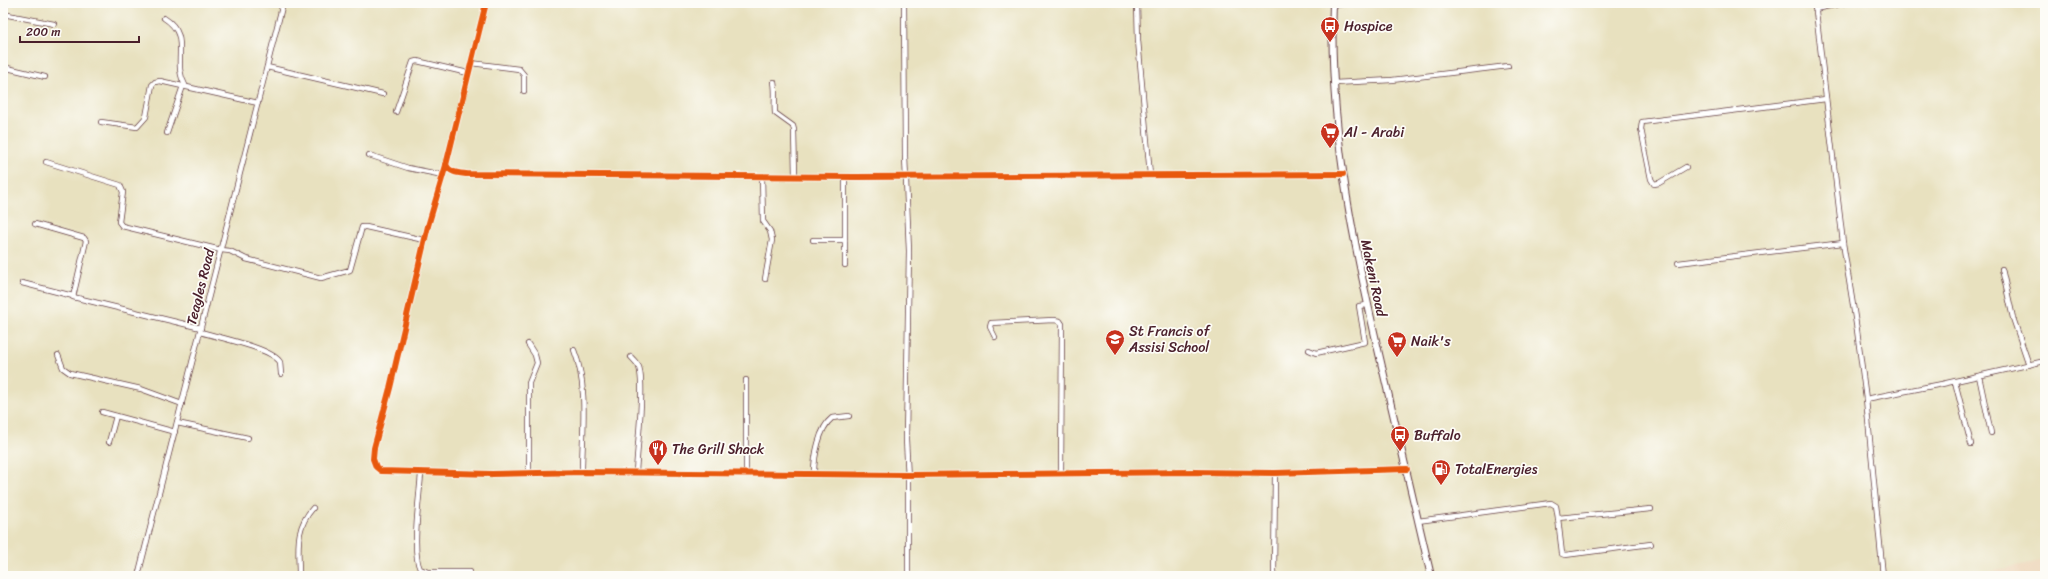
<svg xmlns="http://www.w3.org/2000/svg" width="2048" height="579" viewBox="0 0 2048 579" font-family="Sriracha,sans-serif">
<rect width="100%" height="100%" fill="#fdfcf7"/>
<filter id="ink" filterUnits="userSpaceOnUse"><feTurbulence type="fractalNoise" baseFrequency=".025" numOctaves="2"/><feDisplacementMap in="SourceGraphic" scale="8" xChannelSelector="R" yChannelSelector="G"/><feConvolveMatrix kernelMatrix="1 2 1 2 8 2 1 2 1" color-interpolation-filters="sRGB"/></filter>
<filter id="wash" filterUnits="userSpaceOnUse"><feTurbulence type="fractalNoise" baseFrequency=".012" numOctaves="4" result="noise"/><feDisplacementMap in="SourceGraphic" scale="16" xChannelSelector="R" yChannelSelector="G"/><feGaussianBlur stdDeviation="0.9" result="paint"/><feColorMatrix in="noise" values="0 0 0 0 0 0 0 0 0 0 0 0 0 0 0 0 0 1.4 0 .05"/><feComposite in="paint" operator="in"/></filter>
<g filter="url(#wash)">
<rect width="100%" height="100%" fill="#e8e1bf"/>
<path fill="#eed7bb" d="M2045,560V576H1970Z"/>
</g>
<g filter="url(#ink)">
<g fill="none" stroke-linecap="round" stroke-linejoin="round">
<defs>
<g id="minor">
<path d="M486,3L446,165L428,226L390,388L374,448L373,459L376,467L381,471L492,474L584,472L907,475L1192,472L1275,473L1407,469"/>
<path d="M904,3L905,156L909,251L906,439L908,479V576"/>
<path d="M1137,3L1138,40L1150,175"/>
<path d="M1815,3L1843,243L1857,330L1866,399L1883,576"/>
<path d="M1332,5L1353,3"/>
<path d="M1815,9L1844,3"/>
<path d="M3,14L54,24"/>
<path d="M164,18C193,36 171,61 185,85"/>
<path d="M471,63L519,69L524,75V91"/>
<path d="M3,67L45,77"/>
<path d="M267,67L383,94"/>
<path d="M774,82C776,93 774,102 775,113L793,126L794,130L795,176"/>
<path d="M1334,83L1392,80L1508,66"/>
<path d="M396,112L413,62L417,61L468,73"/>
<path d="M101,122L137,127L146,117L152,85L155,82L160,81L258,103"/>
<path d="M167,133L183,86"/>
<path d="M369,155L408,168L443,175"/>
<path d="M46,162L120,185L123,192L119,222L122,226L221,250L230,251L246,259L321,278L350,270L362,227H366L424,240"/>
<path d="M446,165C450,173 459,173 467,174L855,177L1343,174"/>
<path d="M1686,167L1659,183L1654,184L1651,179L1641,129L1642,122L1826,99"/>
<path d="M762,176L763,221L770,231L772,240L765,279"/>
<path d="M845,177V265"/>
<path d="M35,224L84,238L86,241L73,297L201,328"/>
<path d="M813,240H845"/>
<path d="M1678,263L1843,243"/>
<path d="M2002,269L2013,318L2029,365"/>
<path d="M22,283L73,296"/>
<path d="M200,332C217,337 271,348 280,362L281,374"/>
<path d="M995,337L990,327L991,323L1054,320L1060,321L1062,324L1061,473"/>
<path d="M528,344L535,355L537,363L529,383V473"/>
<path d="M574,350C589,388 582,433 582,472"/>
<path d="M1309,350L1316,353L1365,342L1359,306L1367,305"/>
<path d="M58,355L63,368L70,373L141,389L182,404"/>
<path d="M631,357C634,360 637,363 639,367C645,387 637,448 636,473"/>
<path d="M1979,376L1991,433"/>
<path d="M746,380V473"/>
<path d="M1955,382L1971,444"/>
<path d="M1866,399L1942,384L2045,361"/>
<path d="M102,412L175,432"/>
<path d="M177,423L248,438"/>
<path d="M109,442L116,416"/>
<path d="M421,473C420,494 411,551 420,569L428,572H470"/>
<path d="M814,473C814,457 819,428 832,418L849,416"/>
<path d="M1558,518L1562,554L1565,555L1651,544"/>
<path d="M1418,521L1551,503L1556,506L1558,518L1651,509"/>
<path d="M138,576L283,3"/>
<path d="M299,576C299,550 294,529 313,508"/>
<path d="M1274,576L1275,473"/>
</g>
<path id="secondary" d="M1333,3C1328,134 1357,261 1387,388C1402,450 1416,513 1431,576"/>
</defs>
<use href="#minor" stroke="#623c41" stroke-width="6"/>
<use href="#secondary" stroke="#623c41" stroke-width="8"/>
<use href="#minor" stroke="#fff" stroke-width="4.5"/>
<use href="#secondary" stroke="#fff" stroke-width="6"/>
<defs>
<g id="cycleway">
<path d="M486,3L446,165L428,226L390,388L374,448L373,459L376,467L381,471L492,474L584,472L907,475L1192,472L1275,473L1407,469"/>
<path d="M446,165C450,173 459,173 467,174L855,177L1343,174"/>
</g>
</defs>
<use href="#cycleway" stroke="#fdfcf7" stroke-width="8"/>
<use href="#cycleway" stroke="#e8590c" stroke-width="6"/>
</g>
</g>
<defs>
<symbol id="bus-pin" viewBox="-11 -11 22 30"><path d="M0 17L-7.5 6A9.5 9.5 0 1 1 7.5 6Z" fill="#c8321e" stroke="#fdfcf7"/><path d="M-5-6H5V4H4V6H2V4H-2V6H-4V4H-5ZM-3.5-4V0h7V-4ZM-3.5 1.2v1.5H-2V1.2ZM2 1.2v1.5H3.5V1.2Z" fill="#fff"/></symbol>
<symbol id="supermarket-pin" viewBox="-11 -11 22 30"><path d="M0 17L-7.5 6A9.5 9.5 0 1 1 7.5 6Z" fill="#c8321e" stroke="#fdfcf7"/><path d="M-6-5.5h2.5l.6 2H6L4.5 2H-2.5L-4.4-4H-6ZM-1.5 3.2a1.3 1.3 0 1 0 .1 0ZM3 3.2a1.3 1.3 0 1 0 .1 0Z" fill="#fff"/></symbol>
<symbol id="school-pin" viewBox="-11 -11 22 30"><path d="M0 17L-7.5 6A9.5 9.5 0 1 1 7.5 6Z" fill="#c8321e" stroke="#fdfcf7"/><path d="M0-5L7-2L0 1L-7-2ZM-4 1L0 2.5L4 1V4Q0 6-4 4Z" fill="#fff"/></symbol>
<symbol id="restaurant-pin" viewBox="-11 -11 22 30"><path d="M0 17L-7.5 6A9.5 9.5 0 1 1 7.5 6Z" fill="#c8321e" stroke="#fdfcf7"/><path d="M-5-6h1v4h1v-4h1v4h1v-4h1v5L-1.5 .5V6h-2V.5L-5-1ZM5-6V6H3V1.5H1.5Q1.5-4 5-6Z" fill="#fff"/></symbol>
<symbol id="fuel-pin" viewBox="-11 -11 22 30"><path d="M0 17L-7.5 6A9.5 9.5 0 1 1 7.5 6Z" fill="#c8321e" stroke="#fdfcf7"/><path d="M-5.5-6h7V0h2V4h1.3V-2.5L3-4.5l.8-.8L6-3V5H2.5V1h-1V6h-7ZM-4.2-4.7v3.2H.2V-4.7Z" fill="#fff"/></symbol>
</defs>
<g fill-rule="evenodd">
<use href="#bus-pin" x="1319" y="15" width="22" height="30"/>
<use href="#supermarket-pin" x="1319" y="121" width="22" height="30"/>
<use href="#school-pin" x="1104" y="328" width="22" height="30"/>
<use href="#supermarket-pin" x="1386" y="330" width="22" height="30"/>
<use href="#bus-pin" x="1389" y="424" width="22" height="30"/>
<use href="#restaurant-pin" x="647" y="438" width="22" height="30"/>
<use href="#fuel-pin" x="1430" y="458" width="22" height="30"/>
</g>
<g text-anchor="middle" stroke-width="3.5" stroke-linejoin="round" paint-order="stroke">
<g font-size="14" fill="#4a1f2b" stroke="#fdfcf7" text-anchor="start">
<text x="1344" y="31">Hospice</text>
<text x="1344" y="137">Al - Arabi</text>
<text x="1129" y="336">St Francis of<tspan x="1129" dy="16">Assisi School</tspan></text>
<text x="1411" y="346">Naik's</text>
<text x="1414" y="440">Buffalo</text>
<text x="672" y="454">The Grill Shack</text>
<text x="1455" y="474">TotalEnergies</text>
</g>
<g font-size="14" fill="#4a1f2b" stroke="#fdfcf7">
<text transform="translate(1374 278) rotate(78)" y="5">Makeni Road</text>
<text transform="translate(200 287) rotate(-76)" y="5">Teagles Road</text>
</g>
</g>
<rect width="2048" height="579" fill="none" stroke="#fdfcf7" stroke-width="16"/>
<path d="M20 36v6h119v-6" fill="none" stroke="#4a1f2b" stroke-width="2"/>
<text x="26" y="36" font-size="12" fill="#4a1f2b" stroke="#fdfcf7" stroke-width="3" paint-order="stroke">200 m</text>
</svg>
